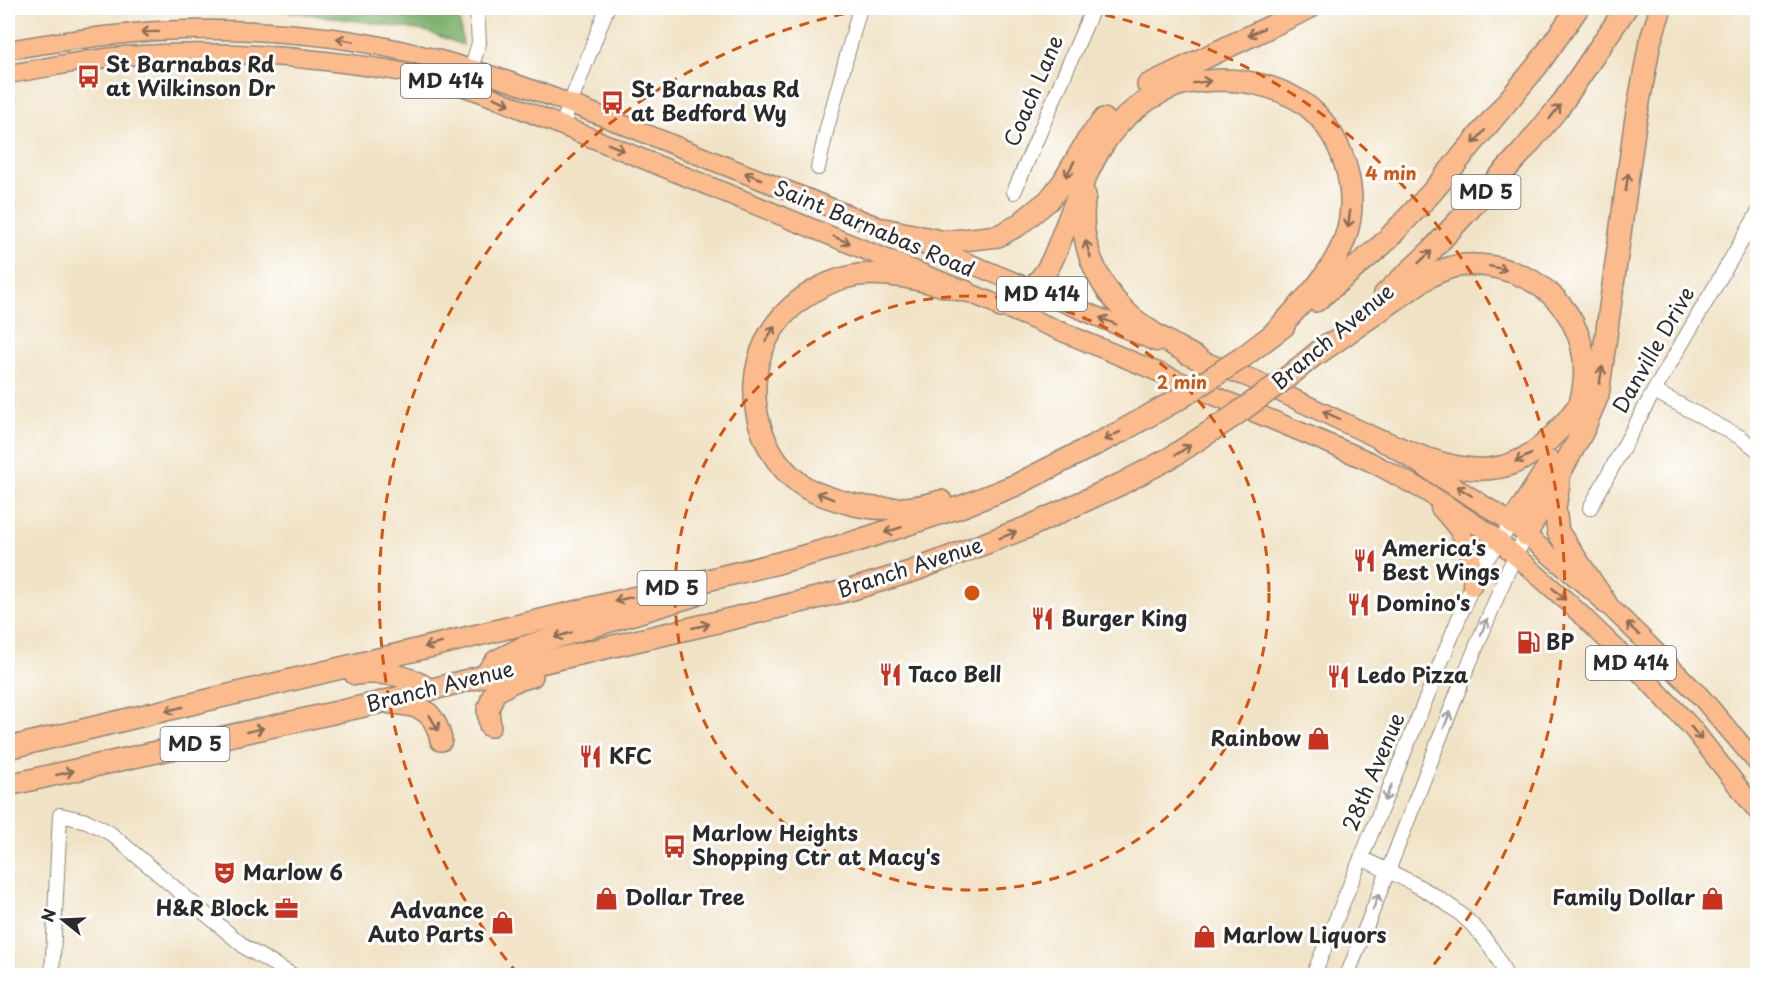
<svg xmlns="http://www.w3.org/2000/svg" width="1765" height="983" viewBox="0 0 1765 983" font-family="'Playpen Sans',sans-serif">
<rect width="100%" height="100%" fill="#fff"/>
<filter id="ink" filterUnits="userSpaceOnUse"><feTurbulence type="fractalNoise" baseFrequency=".0167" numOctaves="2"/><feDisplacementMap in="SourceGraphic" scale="12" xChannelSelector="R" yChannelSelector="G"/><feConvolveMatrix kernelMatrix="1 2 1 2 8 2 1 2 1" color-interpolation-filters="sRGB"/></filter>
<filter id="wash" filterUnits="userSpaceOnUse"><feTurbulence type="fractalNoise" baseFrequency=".008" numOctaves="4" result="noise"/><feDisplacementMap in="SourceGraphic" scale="24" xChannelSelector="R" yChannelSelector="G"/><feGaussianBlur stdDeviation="1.35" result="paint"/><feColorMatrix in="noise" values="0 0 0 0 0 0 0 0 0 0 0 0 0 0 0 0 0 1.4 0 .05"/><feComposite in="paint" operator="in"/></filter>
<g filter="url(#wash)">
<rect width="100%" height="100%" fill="#f0e2c5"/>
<path fill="#7eb26e" stroke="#546e4c" stroke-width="1.5" d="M237,8H458L463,45L426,31L297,12Z"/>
</g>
<g filter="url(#ink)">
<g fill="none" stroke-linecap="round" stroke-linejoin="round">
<defs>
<g id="minor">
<path d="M471,69L479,43L477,8"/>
<path d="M562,125L607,8"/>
<path d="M818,168L827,128L860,8"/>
<path d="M1014,192L1093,8"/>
<path d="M1654,391L1740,437L1758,450"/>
<path d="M1590,508L1654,391L1758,213"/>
<path d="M1361,858C1419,886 1480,910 1506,976"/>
<path d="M52,976L60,815L87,821L110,833L246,948L294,976"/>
<path d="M1313,976L1472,586L1484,563L1512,523"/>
<path d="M1347,976L1462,681L1507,573L1526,535"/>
</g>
<g id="major">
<path d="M8,50C49,43 91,37 134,33C195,27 272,30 333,38C469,56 593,113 718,163C865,221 1012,279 1156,342"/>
<path d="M8,74C46,68 86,59 125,56C192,51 259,53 326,61C379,67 431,75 482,93L965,291L1320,440L1371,462L1425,491L1492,535L1570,604L1634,666L1693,729L1758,812"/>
<path d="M1187,355L1252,379L1383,441L1512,523L1606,603L1640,636L1701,697L1758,764"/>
<path d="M1440,508C1464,534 1475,549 1472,586"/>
</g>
<g id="highway">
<path d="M1148,85L1309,8"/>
<path d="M1085,195C1077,239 1095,282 1126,312C1147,332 1176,346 1200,360"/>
<path d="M884,229L945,242L998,236L1017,226L1049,200L1063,182L1087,141L1104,119"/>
<path d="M1385,294L1430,252L1523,151L1560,106L1626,8"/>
<path d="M1316,301L1383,244L1432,192L1537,66L1578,8"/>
<path d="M1001,307C1016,298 1034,289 1044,274C1054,261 1059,243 1065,228C1089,167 1106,115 1171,88C1186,81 1204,81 1220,80C1244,80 1269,85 1291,96C1336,117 1360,181 1348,228C1338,270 1301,304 1272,335"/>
<path d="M1319,353C1345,335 1372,316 1398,298C1414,287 1430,274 1449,268C1468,262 1493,265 1512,272C1568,291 1596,346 1580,403C1578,410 1574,417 1570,424"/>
<path d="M1243,357L1284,326"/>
<path d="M1289,376L1328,344"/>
<path d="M1383,441C1466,477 1516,490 1576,409"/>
<path d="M1559,484L1555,508L1558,532L1606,603"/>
<path d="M941,501C913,510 879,511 851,504C837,500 821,496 808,489C759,460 741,392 766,341C783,306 820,281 858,275C895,271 930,283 965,291"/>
<path d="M1512,523L1551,462"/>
<path d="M1526,535L1583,431L1598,395L1635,124L1650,42L1661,8"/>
<path d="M488,671L496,661L524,647L693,596"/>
<path d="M355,674C383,671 405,674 429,689"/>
<path d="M391,703C420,705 434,709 441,740"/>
<path d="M490,726L488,710L494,693L512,682L532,676"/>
<path d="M8,748L778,563L854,542L963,506L1016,485L1120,432L1182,397"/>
<path d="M8,785L382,702L484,676L722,621L853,589L913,571L1028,527L1121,484L1170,458L1231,418"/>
</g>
</defs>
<use href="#minor" stroke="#8e8678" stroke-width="16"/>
<use href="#major" stroke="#8e8678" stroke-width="21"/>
<use href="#highway" stroke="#8e8678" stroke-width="24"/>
<use href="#minor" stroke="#fff" stroke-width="14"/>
<use href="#major" stroke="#fbbb8c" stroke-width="18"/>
<use href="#highway" stroke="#fbbb8c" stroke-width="21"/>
<defs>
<g id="highway-bridge">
<path d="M1182,397L1243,357"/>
<path d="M1231,418L1289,376"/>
</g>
</defs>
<use href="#highway-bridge" stroke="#8e8678" stroke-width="24" stroke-linecap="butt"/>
<use href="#highway-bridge" stroke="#fbbb8c" stroke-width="21"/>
</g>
<defs><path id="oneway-shaft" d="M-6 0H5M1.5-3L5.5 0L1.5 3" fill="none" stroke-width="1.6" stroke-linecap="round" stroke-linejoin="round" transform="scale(1.5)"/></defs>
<g stroke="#896c57">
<use href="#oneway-shaft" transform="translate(150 32) rotate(179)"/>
<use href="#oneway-shaft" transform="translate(1256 32) rotate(154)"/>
<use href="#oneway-shaft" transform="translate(345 40) rotate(-170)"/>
<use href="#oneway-shaft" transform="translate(1202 82) rotate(-7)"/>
<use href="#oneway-shaft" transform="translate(502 101) rotate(22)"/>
<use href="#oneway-shaft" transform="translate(1555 112) rotate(-52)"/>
<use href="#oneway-shaft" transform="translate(1479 137) rotate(131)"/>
<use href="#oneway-shaft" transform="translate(616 147) rotate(22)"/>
<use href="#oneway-shaft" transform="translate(1070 169) rotate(119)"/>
<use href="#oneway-shaft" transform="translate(753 176) rotate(-159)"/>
<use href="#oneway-shaft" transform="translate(1627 182) rotate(-82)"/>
<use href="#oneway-shaft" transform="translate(1349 219) rotate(98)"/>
<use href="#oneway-shaft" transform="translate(842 240) rotate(23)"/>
<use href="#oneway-shaft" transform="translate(1088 249) rotate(-108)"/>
<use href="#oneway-shaft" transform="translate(1425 257) rotate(-43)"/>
<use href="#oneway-shaft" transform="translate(1498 268) rotate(12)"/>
<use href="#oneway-shaft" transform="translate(1108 321) rotate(-157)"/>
<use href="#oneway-shaft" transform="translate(770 334) rotate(-59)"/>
<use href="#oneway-shaft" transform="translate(1601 375) rotate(-81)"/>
<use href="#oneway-shaft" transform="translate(1331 415) rotate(-154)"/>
<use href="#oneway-shaft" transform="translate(1112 436) rotate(153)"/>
<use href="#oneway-shaft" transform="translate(1183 450) rotate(-33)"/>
<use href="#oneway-shaft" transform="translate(1523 458) rotate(154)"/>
<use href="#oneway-shaft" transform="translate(1464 491) rotate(-148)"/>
<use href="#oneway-shaft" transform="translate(825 496) rotate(-158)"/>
<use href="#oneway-shaft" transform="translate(893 530) rotate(162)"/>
<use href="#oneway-shaft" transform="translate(1008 535) rotate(-21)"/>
<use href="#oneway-shaft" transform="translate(1559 594) rotate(42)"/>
<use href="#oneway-shaft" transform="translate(623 599) rotate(166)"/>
<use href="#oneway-shaft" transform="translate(701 626) rotate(-13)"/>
<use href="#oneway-shaft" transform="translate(1633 629) rotate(-136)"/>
<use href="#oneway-shaft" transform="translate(563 635) rotate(163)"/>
<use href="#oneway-shaft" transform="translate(433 645) rotate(166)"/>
<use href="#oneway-shaft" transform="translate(174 709) rotate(166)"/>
<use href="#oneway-shaft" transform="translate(434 723) rotate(60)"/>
<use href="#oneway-shaft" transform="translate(255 730) rotate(-13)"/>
<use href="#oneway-shaft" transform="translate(1696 733) rotate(51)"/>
<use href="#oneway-shaft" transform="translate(65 773) rotate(-13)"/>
</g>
<g stroke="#a0a0a0">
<use href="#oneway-shaft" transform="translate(1484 627) rotate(-68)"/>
<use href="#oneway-shaft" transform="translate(1447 720) rotate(-69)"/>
<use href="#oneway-shaft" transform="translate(1388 793) rotate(113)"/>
<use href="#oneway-shaft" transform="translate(1376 902) rotate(-68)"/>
</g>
</g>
<g fill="none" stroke="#d5540f" stroke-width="3" stroke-dasharray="10 8">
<circle cx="972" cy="593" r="297"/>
<path d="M518 974A593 593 0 0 1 874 8M1070 8A593 593 0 0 1 1426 974"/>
</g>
<defs>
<symbol id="bus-bare" viewBox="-9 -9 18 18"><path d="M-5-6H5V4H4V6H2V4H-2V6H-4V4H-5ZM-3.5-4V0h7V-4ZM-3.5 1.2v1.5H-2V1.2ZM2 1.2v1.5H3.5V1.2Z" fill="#c8321e" stroke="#fff" stroke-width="2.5" paint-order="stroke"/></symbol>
<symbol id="restaurant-bare" viewBox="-9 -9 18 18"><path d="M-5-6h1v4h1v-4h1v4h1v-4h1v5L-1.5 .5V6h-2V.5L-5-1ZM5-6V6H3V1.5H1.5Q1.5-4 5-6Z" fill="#c8321e" stroke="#fff" stroke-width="2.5" paint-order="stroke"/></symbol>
<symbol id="fuel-bare" viewBox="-9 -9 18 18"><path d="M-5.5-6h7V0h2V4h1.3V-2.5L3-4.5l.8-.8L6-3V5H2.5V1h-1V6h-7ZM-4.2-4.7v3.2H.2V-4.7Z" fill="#c8321e" stroke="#fff" stroke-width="2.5" paint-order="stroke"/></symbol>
<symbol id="shop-bare" viewBox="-9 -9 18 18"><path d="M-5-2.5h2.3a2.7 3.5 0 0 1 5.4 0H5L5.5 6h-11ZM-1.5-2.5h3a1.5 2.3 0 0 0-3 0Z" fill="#c8321e" stroke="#fff" stroke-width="2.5" paint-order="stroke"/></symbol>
<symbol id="theatre-bare" viewBox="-9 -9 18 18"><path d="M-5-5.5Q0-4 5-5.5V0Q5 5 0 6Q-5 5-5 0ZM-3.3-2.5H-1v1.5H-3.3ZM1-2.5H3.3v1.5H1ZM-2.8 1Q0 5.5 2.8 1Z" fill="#c8321e" stroke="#fff" stroke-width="2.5" paint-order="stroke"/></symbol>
<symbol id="office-bare" viewBox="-9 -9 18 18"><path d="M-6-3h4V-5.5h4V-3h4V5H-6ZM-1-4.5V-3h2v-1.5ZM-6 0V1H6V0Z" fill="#c8321e" stroke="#fff" stroke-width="2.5" paint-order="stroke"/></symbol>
</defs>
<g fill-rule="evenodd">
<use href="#bus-bare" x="72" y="60" width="33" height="33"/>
<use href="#bus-bare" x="596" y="86" width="33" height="33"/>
<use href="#restaurant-bare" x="1348" y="544" width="33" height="33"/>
<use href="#restaurant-bare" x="1342" y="588" width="33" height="33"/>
<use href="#restaurant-bare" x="1026" y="602" width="33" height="33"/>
<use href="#fuel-bare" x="1512" y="626" width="33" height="33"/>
<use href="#restaurant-bare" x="874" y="658" width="33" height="33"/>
<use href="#restaurant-bare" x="1322" y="660" width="33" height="33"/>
<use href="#shop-bare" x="1302" y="722" width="33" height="33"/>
<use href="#restaurant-bare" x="574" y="740" width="33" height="33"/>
<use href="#bus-bare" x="658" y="830" width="33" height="33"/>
<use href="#theatre-bare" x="208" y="856" width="33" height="33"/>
<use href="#shop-bare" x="590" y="882" width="33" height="33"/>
<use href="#shop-bare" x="1696" y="882" width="33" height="33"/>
<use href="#office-bare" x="270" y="892" width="33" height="33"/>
<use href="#shop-bare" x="486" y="906" width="33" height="33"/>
<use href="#shop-bare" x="1188" y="920" width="33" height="33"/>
</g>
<g text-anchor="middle" stroke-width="6" stroke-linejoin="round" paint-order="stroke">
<g fill="#fff" stroke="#6b6b6b" stroke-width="1.5">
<rect x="401" y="64" width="90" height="34" rx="4.5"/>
<rect x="1451.5" y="175" width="69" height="34" rx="4.5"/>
<rect x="997" y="277" width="90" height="34" rx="4.5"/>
<rect x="637.5" y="571" width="69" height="34" rx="4.5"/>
<rect x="1586" y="646" width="90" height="34" rx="4.5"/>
<rect x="160.5" y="727" width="69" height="34" rx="4.5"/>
</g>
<g font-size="20" font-weight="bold" fill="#2b2b2b">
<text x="446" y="88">MD 414</text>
<text x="1486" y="199">MD 5</text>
<text x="1042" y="301">MD 414</text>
<text x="672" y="595">MD 5</text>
<text x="1631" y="670">MD 414</text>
<text x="195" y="751">MD 5</text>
</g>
<g font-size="21" font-weight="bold" fill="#2b2b2b" stroke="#fff" text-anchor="start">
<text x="106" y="72">St Barnabas Rd<tspan x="106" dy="24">at Wilkinson Dr</tspan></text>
<text x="631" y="97">St Barnabas Rd<tspan x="631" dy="24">at Bedford Wy</tspan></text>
<text x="1382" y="556">America's<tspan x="1382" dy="24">Best Wings</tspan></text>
<text x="1376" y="611">Domino's</text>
<text x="1061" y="626">Burger King</text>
<text x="1546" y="650">BP</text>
<text x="908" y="682">Taco Bell</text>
<text x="1357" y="683">Ledo Pizza</text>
<text x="1301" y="746" text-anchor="end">Rainbow</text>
<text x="609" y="764">KFC</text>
<text x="692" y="841">Marlow Heights<tspan x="692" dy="24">Shopping Ctr at Macy's</tspan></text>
<text x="243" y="880">Marlow 6</text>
<text x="625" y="905">Dollar Tree</text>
<text x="1695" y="905" text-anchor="end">Family Dollar</text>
<text x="269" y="916" text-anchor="end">H&amp;R Block</text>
<text x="484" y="918" text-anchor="end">Advance<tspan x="484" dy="24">Auto Parts</tspan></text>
<text x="1223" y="943">Marlow Liquors</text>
</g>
<g font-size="21" fill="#2b2b2b" stroke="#fff">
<text transform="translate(1034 91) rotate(-67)" y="7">Coach Lane</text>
<text transform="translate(874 229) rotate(23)" y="7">Saint Barnabas Road</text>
<text transform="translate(1333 337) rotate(-40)" y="7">Branch Avenue</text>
<text transform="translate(1654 350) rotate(-60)" y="7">Danville Drive</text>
<text transform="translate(910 568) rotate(-18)" y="7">Branch Avenue</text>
<text transform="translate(440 687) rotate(-14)" y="7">Branch Avenue</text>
<text transform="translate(1374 772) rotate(-67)" y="7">28th Avenue</text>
</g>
</g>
<circle cx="972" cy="593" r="9" fill="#d5540f" stroke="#fff" stroke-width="3"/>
<g font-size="18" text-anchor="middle" font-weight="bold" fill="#d5540f" stroke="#fff" stroke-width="6" stroke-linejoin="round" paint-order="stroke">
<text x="1391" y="180">4 min</text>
<text x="1182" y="389">2 min</text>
</g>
<rect width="1765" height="983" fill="none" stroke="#fff" stroke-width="30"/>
<g transform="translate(63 920) rotate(288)" stroke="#ffffff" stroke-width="4.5" paint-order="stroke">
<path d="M0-4.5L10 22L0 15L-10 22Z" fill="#2b2b2b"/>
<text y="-9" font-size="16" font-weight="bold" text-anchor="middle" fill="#2b2b2b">N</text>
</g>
</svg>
